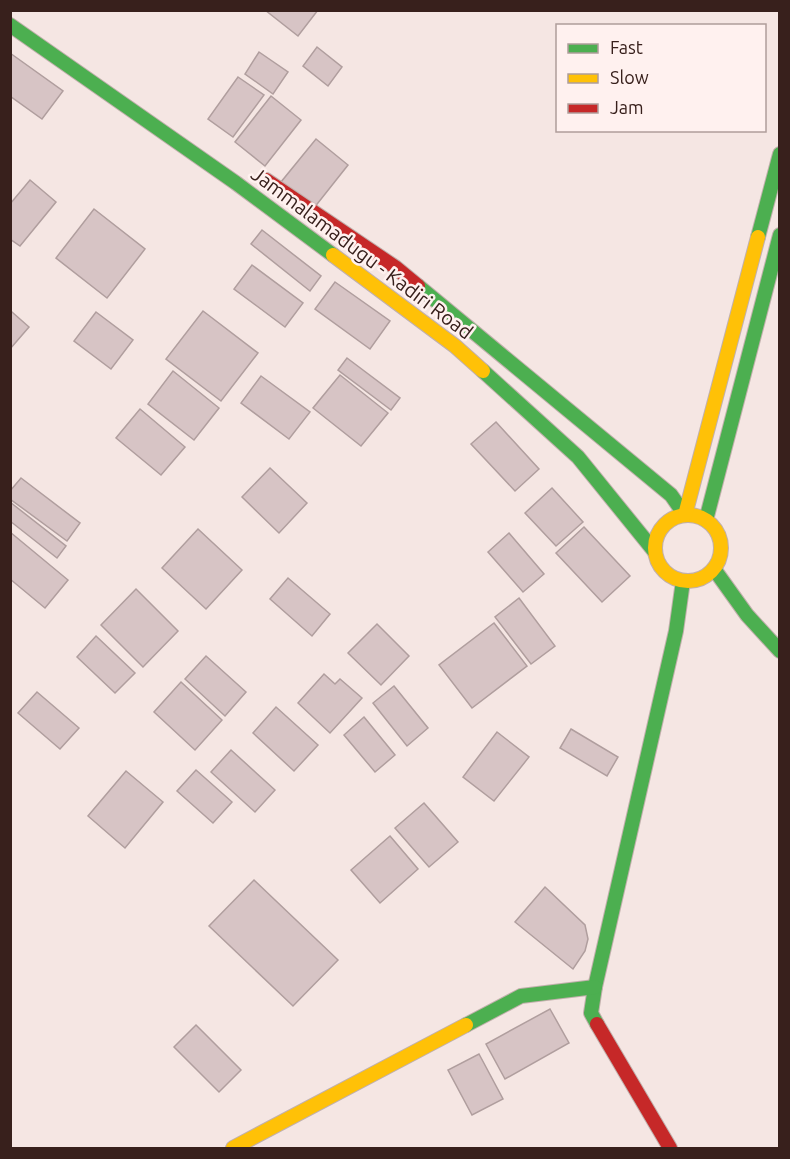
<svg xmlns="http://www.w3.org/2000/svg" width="790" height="1159" viewBox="0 0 790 1159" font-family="Ubuntu,sans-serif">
<rect width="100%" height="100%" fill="#f5e6e3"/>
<g fill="#d7c4c5" stroke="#b09e9e" stroke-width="1.5">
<path d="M265,10H318L298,36Z"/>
<path d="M317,47L342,67L328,86L303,66Z"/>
<path d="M259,52L288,72L273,94L245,74Z"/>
<path d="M10,53L63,91L42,119L10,96Z"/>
<path d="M238,77L264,95L233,137L208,119Z"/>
<path d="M271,96L301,120L265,166L235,142Z"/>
<path d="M316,139L348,165L314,208L281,182Z"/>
<path d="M30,180L56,202L20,246L10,239V204Z"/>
<path d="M94,209L145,249L107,298L56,258Z"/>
<path d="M262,230L321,276L310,291L251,244Z"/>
<path d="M252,265L303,303L285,327L234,289Z"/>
<path d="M335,282L390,321L370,349L315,309Z"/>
<path d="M203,311L258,353L221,401L166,359Z"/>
<path d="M12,312L29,327L10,349V314Z"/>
<path d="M96,312L133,340L111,369L74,341Z"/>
<path d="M347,358L400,398L391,410L338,370Z"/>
<path d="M173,371L219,408L194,440L148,404Z"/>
<path d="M340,375L388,413L361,446L313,408Z"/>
<path d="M261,376L310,412L289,439L241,403Z"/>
<path d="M140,409L185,447L161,475L116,438Z"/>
<path d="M496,422L539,469L515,491L471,444Z"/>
<path d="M270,468L307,503L279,533L242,497Z"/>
<path d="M21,478L80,523L67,541L10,499V491Z"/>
<path d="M552,488L583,522L556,546L525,513Z"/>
<path d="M10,502L66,546L57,558L10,521Z"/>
<path d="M584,527L630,576L602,602L556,553Z"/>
<path d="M198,529L242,570L206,609L162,568Z"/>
<path d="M10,532L68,580L45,608L10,579Z"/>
<path d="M509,533L544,574L523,592L488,552Z"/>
<path d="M288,578L330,614L312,636L270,599Z"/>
<path d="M136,589L178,631L143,667L101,625Z"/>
<path d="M519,598L555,646L531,664L495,617Z"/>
<path d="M494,623L527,666L472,708L439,665Z"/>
<path d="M377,624L409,656L381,685L348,653Z"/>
<path d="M96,636L135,673L115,693L77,657Z"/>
<path d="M206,656L246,692L225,716L185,679Z"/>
<path d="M324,674L335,684L340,679L362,698L330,733L298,703Z"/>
<path d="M181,682L222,720L195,750L154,712Z"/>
<path d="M394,686L428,728L407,746L373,703Z"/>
<path d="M37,692L79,728L60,749L18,713Z"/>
<path d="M276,707L318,745L294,771L253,733Z"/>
<path d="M364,717L395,755L375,772L344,735Z"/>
<path d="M571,729L618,757L607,776L560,748Z"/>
<path d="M497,732L529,757L494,801L463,777Z"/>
<path d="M231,750L275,790L255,812L211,772Z"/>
<path d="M196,770L232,802L213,823L177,791Z"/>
<path d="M126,771L163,802L125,848L88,816Z"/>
<path d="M424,803L458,842L429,867L395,828Z"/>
<path d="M390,836L418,869L380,903L351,870Z"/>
<path d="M254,880L338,960L293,1006L209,926Z"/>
<path d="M545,887L585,925L588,939L585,951L573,969L515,922Z"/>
<path d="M550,1009L569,1043L505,1079L486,1044Z"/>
<path d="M196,1025L241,1070L219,1092L174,1047Z"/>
<path d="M479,1054L503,1099L472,1115L448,1070Z"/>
</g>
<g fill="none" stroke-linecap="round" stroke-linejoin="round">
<defs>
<g id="fast">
<path d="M10,25L236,183L333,255"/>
<path d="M758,237L780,154"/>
<path d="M418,286L671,495L685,515"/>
<path d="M483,371L578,457L655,552"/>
<path d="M706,520L780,235"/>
<path d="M714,569L747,615L780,651"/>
<path d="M597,1024L591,1013L595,987L676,631L683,581"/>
<path d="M466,1025L521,996L595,987"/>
</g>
<g id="slow">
<path d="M333,255L455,346L483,371"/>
<circle cx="688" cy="548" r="33"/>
<path d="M685,515L758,237"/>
<path d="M233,1148L466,1025"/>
</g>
<g id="jam">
<path d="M266,180L395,267L418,286"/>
<path d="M597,1024L670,1148"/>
</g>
</defs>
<use href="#fast" stroke="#c1b0ac" stroke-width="16"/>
<use href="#slow" stroke="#c1b0ac" stroke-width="16"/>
<use href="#jam" stroke="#c1b0ac" stroke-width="16"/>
<use href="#fast" stroke="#4caf50" stroke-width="14"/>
<use href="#slow" stroke="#ffc107" stroke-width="14"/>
<use href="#jam" stroke="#c62828" stroke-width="14"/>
</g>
<g text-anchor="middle" stroke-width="5" stroke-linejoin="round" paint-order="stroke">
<g font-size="20" fill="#38201c" stroke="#fff1ef">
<text transform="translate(362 253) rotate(37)" y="7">Jammalamadugu - Kadiri Road</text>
</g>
</g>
<rect width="790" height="1159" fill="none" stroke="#38201c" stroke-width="24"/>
<rect x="556" y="24" width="210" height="108" fill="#fff1ef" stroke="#af9d9b" stroke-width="1.5"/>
<rect x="568" y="44" width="30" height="9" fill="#4caf50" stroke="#af9d9b" stroke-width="1.5"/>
<text x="610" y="54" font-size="18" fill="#38201c">Fast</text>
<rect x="568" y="74" width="30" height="9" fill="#ffc107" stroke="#af9d9b" stroke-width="1.5"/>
<text x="610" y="84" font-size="18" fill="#38201c">Slow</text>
<rect x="568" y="104" width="30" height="9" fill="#c62828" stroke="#af9d9b" stroke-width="1.5"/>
<text x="610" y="114" font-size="18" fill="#38201c">Jam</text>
</svg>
